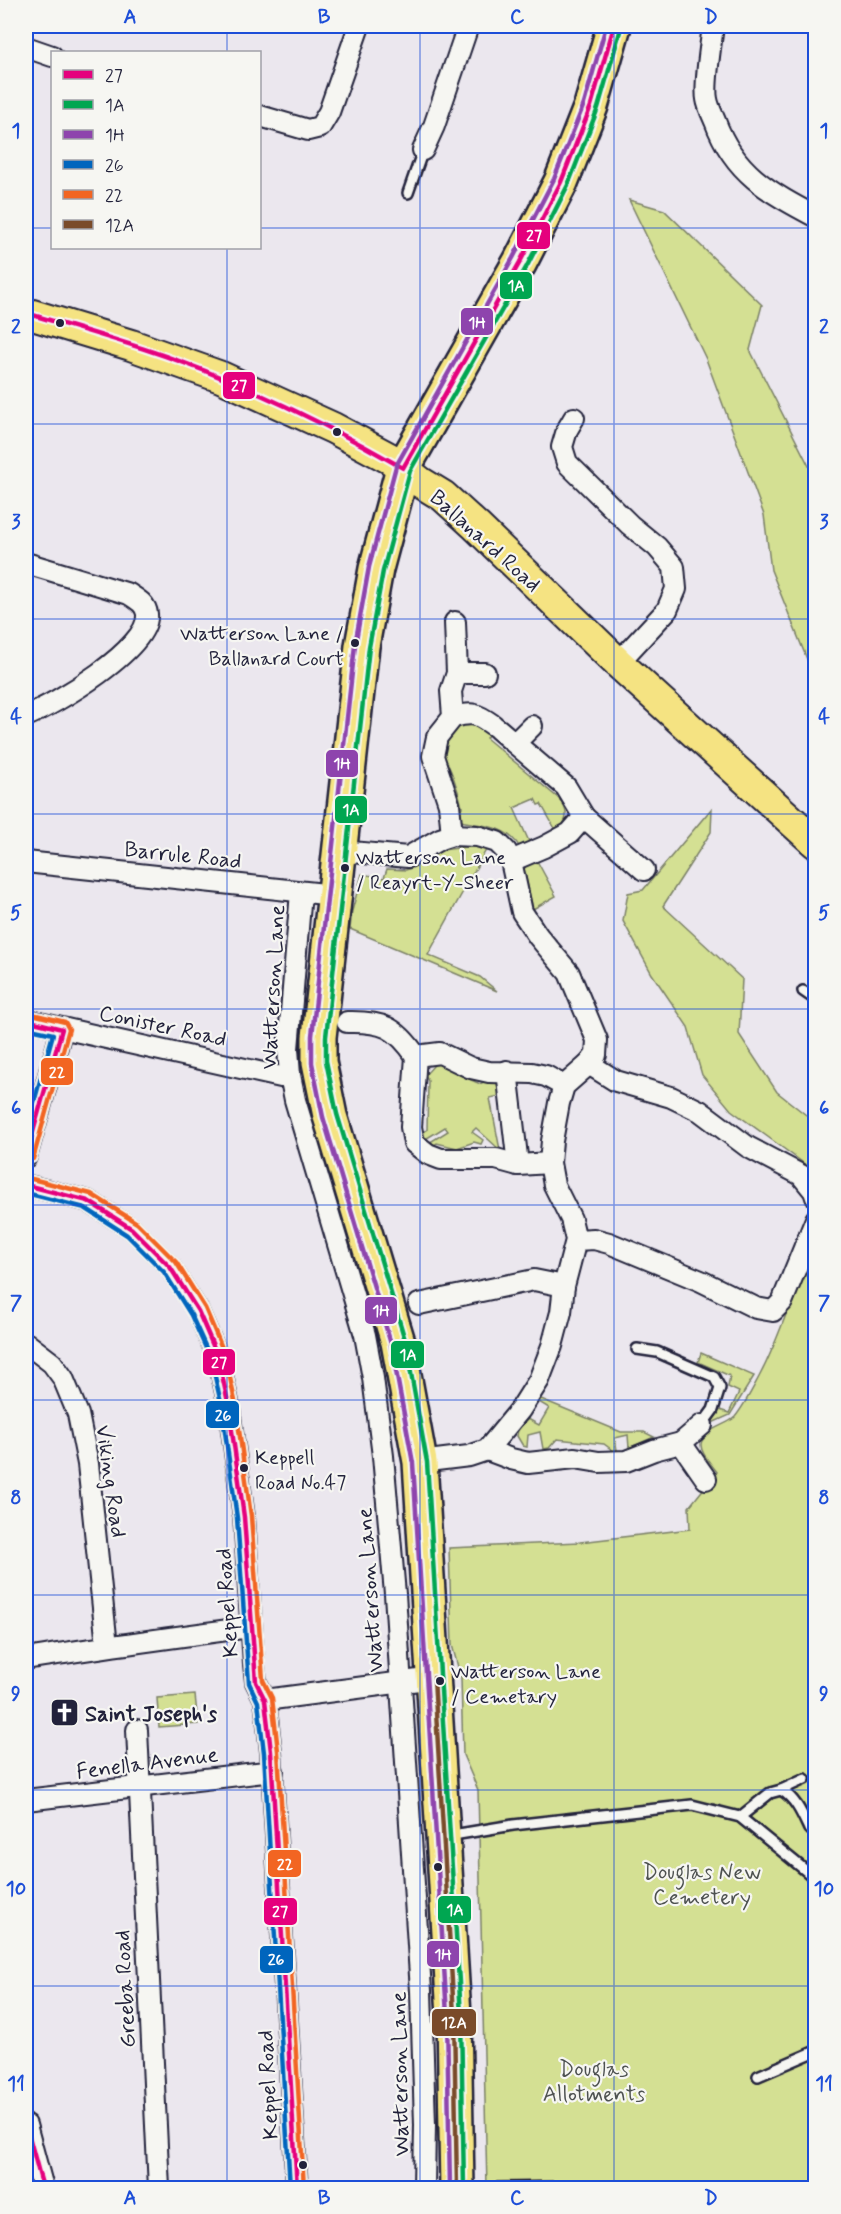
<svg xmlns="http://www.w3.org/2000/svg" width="841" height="2214" viewBox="0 0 841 2214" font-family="Mynerve,sans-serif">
<rect width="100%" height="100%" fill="#ebe7ee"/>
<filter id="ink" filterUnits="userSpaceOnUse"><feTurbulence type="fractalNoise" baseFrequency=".0167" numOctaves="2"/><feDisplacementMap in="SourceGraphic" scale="12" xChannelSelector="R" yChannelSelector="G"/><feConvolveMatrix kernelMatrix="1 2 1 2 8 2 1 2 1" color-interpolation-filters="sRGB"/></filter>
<g filter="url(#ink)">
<g fill="#d4e093" stroke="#7b8167" stroke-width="1.5">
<path d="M629,200L664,210L762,305L750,350L815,478V679L771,570L764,515L706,359Z"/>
<path d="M475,722L491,732L486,738L558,798C569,810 569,820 557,832L541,804L538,805L535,799L514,808L531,846L520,848C509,826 481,825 460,821L458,813L462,807C459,793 450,763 441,754C443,734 456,726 475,722Z"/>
<path d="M712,808L711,832L663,906L742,979L739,1034L777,1092L815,1122V1177L802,1162L731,1110L702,1075L688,1027L652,974L623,921L628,893L643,890Z"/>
<path d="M474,846L482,847L486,850L428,955L480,977L497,991L350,929L352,911L362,874L384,878L387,869L406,870L424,863L442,850Z"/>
<path d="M536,859L556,896L533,909L524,869L528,863Z"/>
<path d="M441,1062L460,1075L480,1084L487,1080L499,1082L504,1095L490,1098L500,1150L476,1128L472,1132L483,1140L481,1144L474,1142L457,1148L437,1143L431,1147L427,1144L448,1131L445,1127L424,1140L422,1132L427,1130L428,1081L425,1075L434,1065Z"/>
<path d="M815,1242V2188H487L478,1790L463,1755L461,1678L452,1645L449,1548L580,1542L690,1529L689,1507L717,1472C712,1465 697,1450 702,1441C710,1426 726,1426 735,1417C744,1406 752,1390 759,1377C782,1334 794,1286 815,1242Z"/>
<path d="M701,1353L754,1376L730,1415L712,1423L716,1413L720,1410L729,1413L739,1392L728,1387L730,1376L698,1362Z"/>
<path d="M541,1399L621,1432H644L654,1437L629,1448L628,1435L615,1438L617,1450L615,1452L604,1444L557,1439L549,1448L543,1449L540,1432L528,1435L527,1447L523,1446L517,1436L518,1429L528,1419L539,1425L549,1408L539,1402Z"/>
<path d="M195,1695L198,1724L159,1727L157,1698Z"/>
</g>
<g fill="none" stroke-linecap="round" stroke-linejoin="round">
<defs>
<g id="lane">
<path d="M408,193L423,150"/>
<path d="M803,991L816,1000"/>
<path d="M637,1349L657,1352L714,1377L720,1388L713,1410L702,1425"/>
<path d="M781,1790L805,1779"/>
<path d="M740,1817L770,1793L781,1790C796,1799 802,1814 809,1829"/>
<path d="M447,1836L513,1825L692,1805L740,1817L816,1879"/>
<path d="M758,2076L816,2051"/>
<path d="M495,2188L567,2187"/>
</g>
<g id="street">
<path d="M713,26C711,43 704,84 707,99C708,106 712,114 715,121C734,173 769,192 816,217"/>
<path d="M26,47L52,56"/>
<path d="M260,116L308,130L320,127L329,112L359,26"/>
<path d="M423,150L434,126L468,26"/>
<path d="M574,418L567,430L562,447L567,463L630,525L657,547L674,567L676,589L667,610L618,663"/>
<path d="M26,563L129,594C137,599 146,604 147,614C151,648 54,705 26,716"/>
<path d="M457,673H485"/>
<path d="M453,717C473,712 476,713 493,725"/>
<path d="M498,729L566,787L584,817L570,833L544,847L511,861"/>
<path d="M515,743L532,726"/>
<path d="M584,817L644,870"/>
<path d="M452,835L449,804L433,756L437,737L453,717L451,691L457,673L455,622"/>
<path d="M340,851L408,857L440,839L452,835L477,836L497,842L506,851L511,861L522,912L538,936L569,973L597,1040L596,1055L589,1064L564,1086L559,1103L552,1141L550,1163L554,1185L571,1219L576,1240L564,1286L561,1312L552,1346L539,1380L520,1410L487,1450L469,1456L420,1462"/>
<path d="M26,862L334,895"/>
<path d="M301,892L288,1049L290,1075L295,1100L365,1335L373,1378L383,1456L395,1594L421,1991L425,2125L424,2188"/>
<path d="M26,1020L281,1077L290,1075"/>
<path d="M347,1022C383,1021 396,1027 416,1056"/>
<path d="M589,1064L616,1081L671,1097L700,1111L748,1147L801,1175L814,1191L816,1197"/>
<path d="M507,1071L518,1165"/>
<path d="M26,1157L62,1029"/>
<path d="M550,1163L518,1165L496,1159H441L428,1154L414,1143L411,1127L416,1056L440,1053L471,1068L489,1072L532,1073L546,1076L564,1086"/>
<path d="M26,1185L88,1201L132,1229L170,1267L198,1311L218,1357L228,1402L244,1517L254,1665L256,1682L265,1700L271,1752L297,2188"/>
<path d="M576,1240L594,1239L609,1243L701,1281L756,1308L773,1311L782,1302L816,1219"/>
<path d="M419,1304L534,1280L564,1286"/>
<path d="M26,1343L52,1363L63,1378L78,1414L88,1464L107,1646"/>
<path d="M681,1443L702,1425"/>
<path d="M487,1450L511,1459L528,1463L575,1458L599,1462L626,1461L654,1450L681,1443L706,1479"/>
<path d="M26,1659C100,1647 176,1637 251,1627"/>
<path d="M265,1700L434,1678"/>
<path d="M137,1730L159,2188"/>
<path d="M26,1800L273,1771"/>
<path d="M26,2125L43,2188"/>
</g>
<path id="primary" d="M26,313L131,345L221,377L333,428L391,459L420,482L443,496L476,526L618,663L816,843"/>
<path id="highway" d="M457,2188L454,2015L420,1462L398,1342L330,1116L319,1062V1037L362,646L376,569L403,468L520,262L561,182L591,106L614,26"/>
</defs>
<use href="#lane" stroke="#22223b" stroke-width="14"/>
<use href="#street" stroke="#22223b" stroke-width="24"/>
<use href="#primary" stroke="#22223b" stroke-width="34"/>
<use href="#highway" stroke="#22223b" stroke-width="38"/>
<use href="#lane" stroke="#f6f6f2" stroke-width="9"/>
<use href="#street" stroke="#f6f6f2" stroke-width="20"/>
<use href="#primary" stroke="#f5e382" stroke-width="30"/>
<use href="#highway" stroke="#f5e382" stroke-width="33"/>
<defs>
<g id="bus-1">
<path d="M26,313C92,333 159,351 222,378C285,404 344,434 403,468L520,262L561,182L591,106L614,26"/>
<path d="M26,1020L62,1029L26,1157"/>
<path d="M26,1185L88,1201L132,1229L170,1267L198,1311L218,1357L228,1402L244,1517L256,1682L265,1700L271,1752L297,2188"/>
<path d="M26,2125L43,2188"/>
</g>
<path id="bus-2" d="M464,2188L461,2015L427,1462L405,1340L337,1114L326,1061V1037L369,647L383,571L410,471L527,266L568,185L598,108L621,28"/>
<path id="bus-3" d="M450,2188L447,2015L413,1463L391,1344L323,1117L312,1063V1036L355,645L369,567L396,466L513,258L554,179L584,104L606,26"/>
<g id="bus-4">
<path d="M26,1028L53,1034L26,1131"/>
<path d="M26,1193L85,1208L127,1235L164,1272L191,1315L211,1359L221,1403L237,1518L249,1683L258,1702L264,1753L290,2188"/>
</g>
<g id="bus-5">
<path d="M28,1013L65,1022L69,1029L33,1159"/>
<path d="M28,1178L91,1194L137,1223L176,1262L205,1308L225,1355L235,1401L251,1516L263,1680L272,1698L278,1751L304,2188"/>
</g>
<path id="bus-6" d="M434,1678L454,2015L457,2188"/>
</defs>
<use href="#bus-1" stroke="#f6f6f2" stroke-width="9"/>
<use href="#bus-2" stroke="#f6f6f2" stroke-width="9"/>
<use href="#bus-3" stroke="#f6f6f2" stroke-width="9"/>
<use href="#bus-4" stroke="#f6f6f2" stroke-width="9"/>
<use href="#bus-5" stroke="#f6f6f2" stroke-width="9"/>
<use href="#bus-6" stroke="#f6f6f2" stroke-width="9"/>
<use href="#bus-1" stroke="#e5007d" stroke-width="4.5"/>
<use href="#bus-2" stroke="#00a651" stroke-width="4.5"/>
<use href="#bus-3" stroke="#8e44ad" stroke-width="4.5"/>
<use href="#bus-4" stroke="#0065bd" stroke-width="4.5"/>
<use href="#bus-5" stroke="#f26522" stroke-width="4.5"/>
<use href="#bus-6" stroke="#7a4b2a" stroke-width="4.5"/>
</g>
</g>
<path fill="none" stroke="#1d4ed8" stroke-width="1.5" stroke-opacity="0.55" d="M227,26V52M420,26V2188M614,26V2188M26,228H52M260,228H816M227,248V2188M26,424H816M26,619H816M26,814H816M26,1009H816M26,1205H816M26,1400H816M26,1595H816M26,1790H816M26,1986H816"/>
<defs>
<symbol id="church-square" viewBox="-11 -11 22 22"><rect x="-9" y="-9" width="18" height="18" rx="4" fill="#22223b" stroke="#f6f6f2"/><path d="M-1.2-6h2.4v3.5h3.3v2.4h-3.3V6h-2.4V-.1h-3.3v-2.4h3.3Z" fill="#fff"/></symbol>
</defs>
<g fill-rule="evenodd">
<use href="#church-square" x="48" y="1696" width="33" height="33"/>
</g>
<g fill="#22223b" stroke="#f6f6f2" stroke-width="2">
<circle cx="60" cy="323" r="5"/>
<circle cx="337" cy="432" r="5"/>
<circle cx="355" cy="643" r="5"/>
<circle cx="345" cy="868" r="5"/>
<circle cx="244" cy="1468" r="5"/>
<circle cx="440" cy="1681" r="5"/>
<circle cx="438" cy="1867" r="5"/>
<circle cx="303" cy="2165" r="5"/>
</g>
<g text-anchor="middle" stroke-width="4.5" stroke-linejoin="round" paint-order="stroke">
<g font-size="20" fill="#22223b" stroke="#f6f6f2" text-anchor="start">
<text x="344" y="640" text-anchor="end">Watterson Lane /<tspan x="344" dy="25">Ballanard Court</tspan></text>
<text x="356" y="864">Watterson Lane<tspan x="356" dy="25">/ Reayrt-Y-Sheer</tspan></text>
<text x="255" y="1464">Keppell<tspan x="255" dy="25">Road No.47</tspan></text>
<text x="451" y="1678">Watterson Lane<tspan x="451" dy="25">/ Cemetary</tspan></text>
</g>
<g font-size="22" fill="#22223b" stroke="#f6f6f2">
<text transform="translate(486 540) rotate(42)" y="8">Ballanard Road</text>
<text transform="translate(183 854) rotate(6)" y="8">Barrule Road</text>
<text transform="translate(272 987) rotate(-87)" y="8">Watterson Lane</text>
<text transform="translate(163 1025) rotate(12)" y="8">Conister Road</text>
<text transform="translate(112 1481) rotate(82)" y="8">Viking Road</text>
<text transform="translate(369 1590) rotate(-94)" y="8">Watterson Lane</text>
<text transform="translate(226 1603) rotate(-94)" y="8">Keppel Road</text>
<text transform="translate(147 1762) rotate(-7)" y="8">Fenella Avenue</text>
<text transform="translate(124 1989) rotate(-93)" y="8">Greeba Road</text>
<text transform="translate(399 2074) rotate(-91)" y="8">Watterson Lane</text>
<text transform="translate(267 2085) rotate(-93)" y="8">Keppel Road</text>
</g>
<g font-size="22" font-weight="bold" fill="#22223b" stroke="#f6f6f2" text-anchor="start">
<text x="85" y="1721">Saint Joseph's</text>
</g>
<g font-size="22" fill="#4e5251" stroke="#f6f6f2">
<text x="702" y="1879">Douglas New<tspan x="702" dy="25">Cemetery</tspan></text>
<text x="594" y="2076">Douglas<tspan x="594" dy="25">Allotments</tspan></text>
</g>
</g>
<g stroke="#f6f6f2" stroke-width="2">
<rect x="516" y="221" width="35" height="29" rx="6" fill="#e5007d"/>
<rect x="499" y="271" width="34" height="29" rx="6" fill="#00a651"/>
<rect x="460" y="307" width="34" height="29" rx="6" fill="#8e44ad"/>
<rect x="222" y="371" width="34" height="29" rx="6" fill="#e5007d"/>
<rect x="325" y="749" width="34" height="29" rx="6" fill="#8e44ad"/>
<rect x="334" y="795" width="34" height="29" rx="6" fill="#00a651"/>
<rect x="40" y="1057" width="34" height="29" rx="6" fill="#f26522"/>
<rect x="364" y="1296" width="34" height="29" rx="6" fill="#8e44ad"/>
<rect x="390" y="1340" width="35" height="29" rx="6" fill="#00a651"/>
<rect x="202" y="1348" width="34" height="28" rx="6" fill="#e5007d"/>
<rect x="205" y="1400" width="35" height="29" rx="6" fill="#0065bd"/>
<rect x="267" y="1849" width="35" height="29" rx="6" fill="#f26522"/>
<rect x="437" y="1895" width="35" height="29" rx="6" fill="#00a651"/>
<rect x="263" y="1897" width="35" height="29" rx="6" fill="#e5007d"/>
<rect x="426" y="1940" width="34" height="28" rx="6" fill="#8e44ad"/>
<rect x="259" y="1945" width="35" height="29" rx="6" fill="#0065bd"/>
<rect x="431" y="2008" width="46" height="29" rx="6" fill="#7a4b2a"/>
</g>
<g font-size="16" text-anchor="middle" font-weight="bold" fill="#fff">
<text x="534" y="241">27</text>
<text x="516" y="291">1A</text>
<text x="477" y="328">1H</text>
<text x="239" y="391">27</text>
<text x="342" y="769">1H</text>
<text x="351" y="815">1A</text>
<text x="57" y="1078">22</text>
<text x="381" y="1316">1H</text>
<text x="408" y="1360">1A</text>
<text x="219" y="1368">27</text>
<text x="223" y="1421">26</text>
<text x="285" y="1870">22</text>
<text x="455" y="1915">1A</text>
<text x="280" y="1917">27</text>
<text x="443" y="1960">1H</text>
<text x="276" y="1965">26</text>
<text x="454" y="2028">12A</text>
</g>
<rect width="841" height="2214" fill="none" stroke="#f6f6f2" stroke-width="66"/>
<rect x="51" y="51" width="210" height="198" fill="#f6f6f2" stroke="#a1a1a9" stroke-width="1.5"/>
<rect x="63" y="70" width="30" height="9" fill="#e5007d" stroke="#a1a1a9" stroke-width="1.5"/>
<text x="105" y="81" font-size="18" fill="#22223b">27</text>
<rect x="63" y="100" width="30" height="9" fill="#00a651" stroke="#a1a1a9" stroke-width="1.5"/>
<text x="105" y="111" font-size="18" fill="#22223b">1A</text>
<rect x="63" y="130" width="30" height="9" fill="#8e44ad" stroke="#a1a1a9" stroke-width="1.5"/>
<text x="105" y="141" font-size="18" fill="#22223b">1H</text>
<rect x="63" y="160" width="30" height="9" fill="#0065bd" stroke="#a1a1a9" stroke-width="1.5"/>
<text x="105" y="171" font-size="18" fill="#22223b">26</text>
<rect x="63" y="190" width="30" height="9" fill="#f26522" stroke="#a1a1a9" stroke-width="1.5"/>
<text x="105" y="201" font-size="18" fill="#22223b">22</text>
<rect x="63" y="220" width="30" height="9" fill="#7a4b2a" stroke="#a1a1a9" stroke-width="1.5"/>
<text x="105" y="231" font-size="18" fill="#22223b">12A</text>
<rect x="33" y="33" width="775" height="2148" fill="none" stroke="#1d4ed8" stroke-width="2"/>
<g font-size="20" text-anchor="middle" font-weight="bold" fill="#1d4ed8">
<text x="130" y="23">A</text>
<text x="324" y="23">B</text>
<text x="517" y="23">C</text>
<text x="711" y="23">D</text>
<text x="16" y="137">1</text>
<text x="824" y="137">1</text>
<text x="16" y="333">2</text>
<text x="824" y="333">2</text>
<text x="16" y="528">3</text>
<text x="824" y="528">3</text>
<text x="16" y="723">4</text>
<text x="824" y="723">4</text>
<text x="16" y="919">5</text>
<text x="824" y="919">5</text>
<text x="16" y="1114">6</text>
<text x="824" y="1114">6</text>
<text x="16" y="1309">7</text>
<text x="824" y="1309">7</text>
<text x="16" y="1504">8</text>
<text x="824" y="1504">8</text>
<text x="16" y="1700">9</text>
<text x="824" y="1700">9</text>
<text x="16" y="1895">10</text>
<text x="824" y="1895">10</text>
<text x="16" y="2090">11</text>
<text x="824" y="2090">11</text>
<text x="130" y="2204">A</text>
<text x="324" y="2204">B</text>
<text x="517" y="2204">C</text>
<text x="711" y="2204">D</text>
</g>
</svg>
